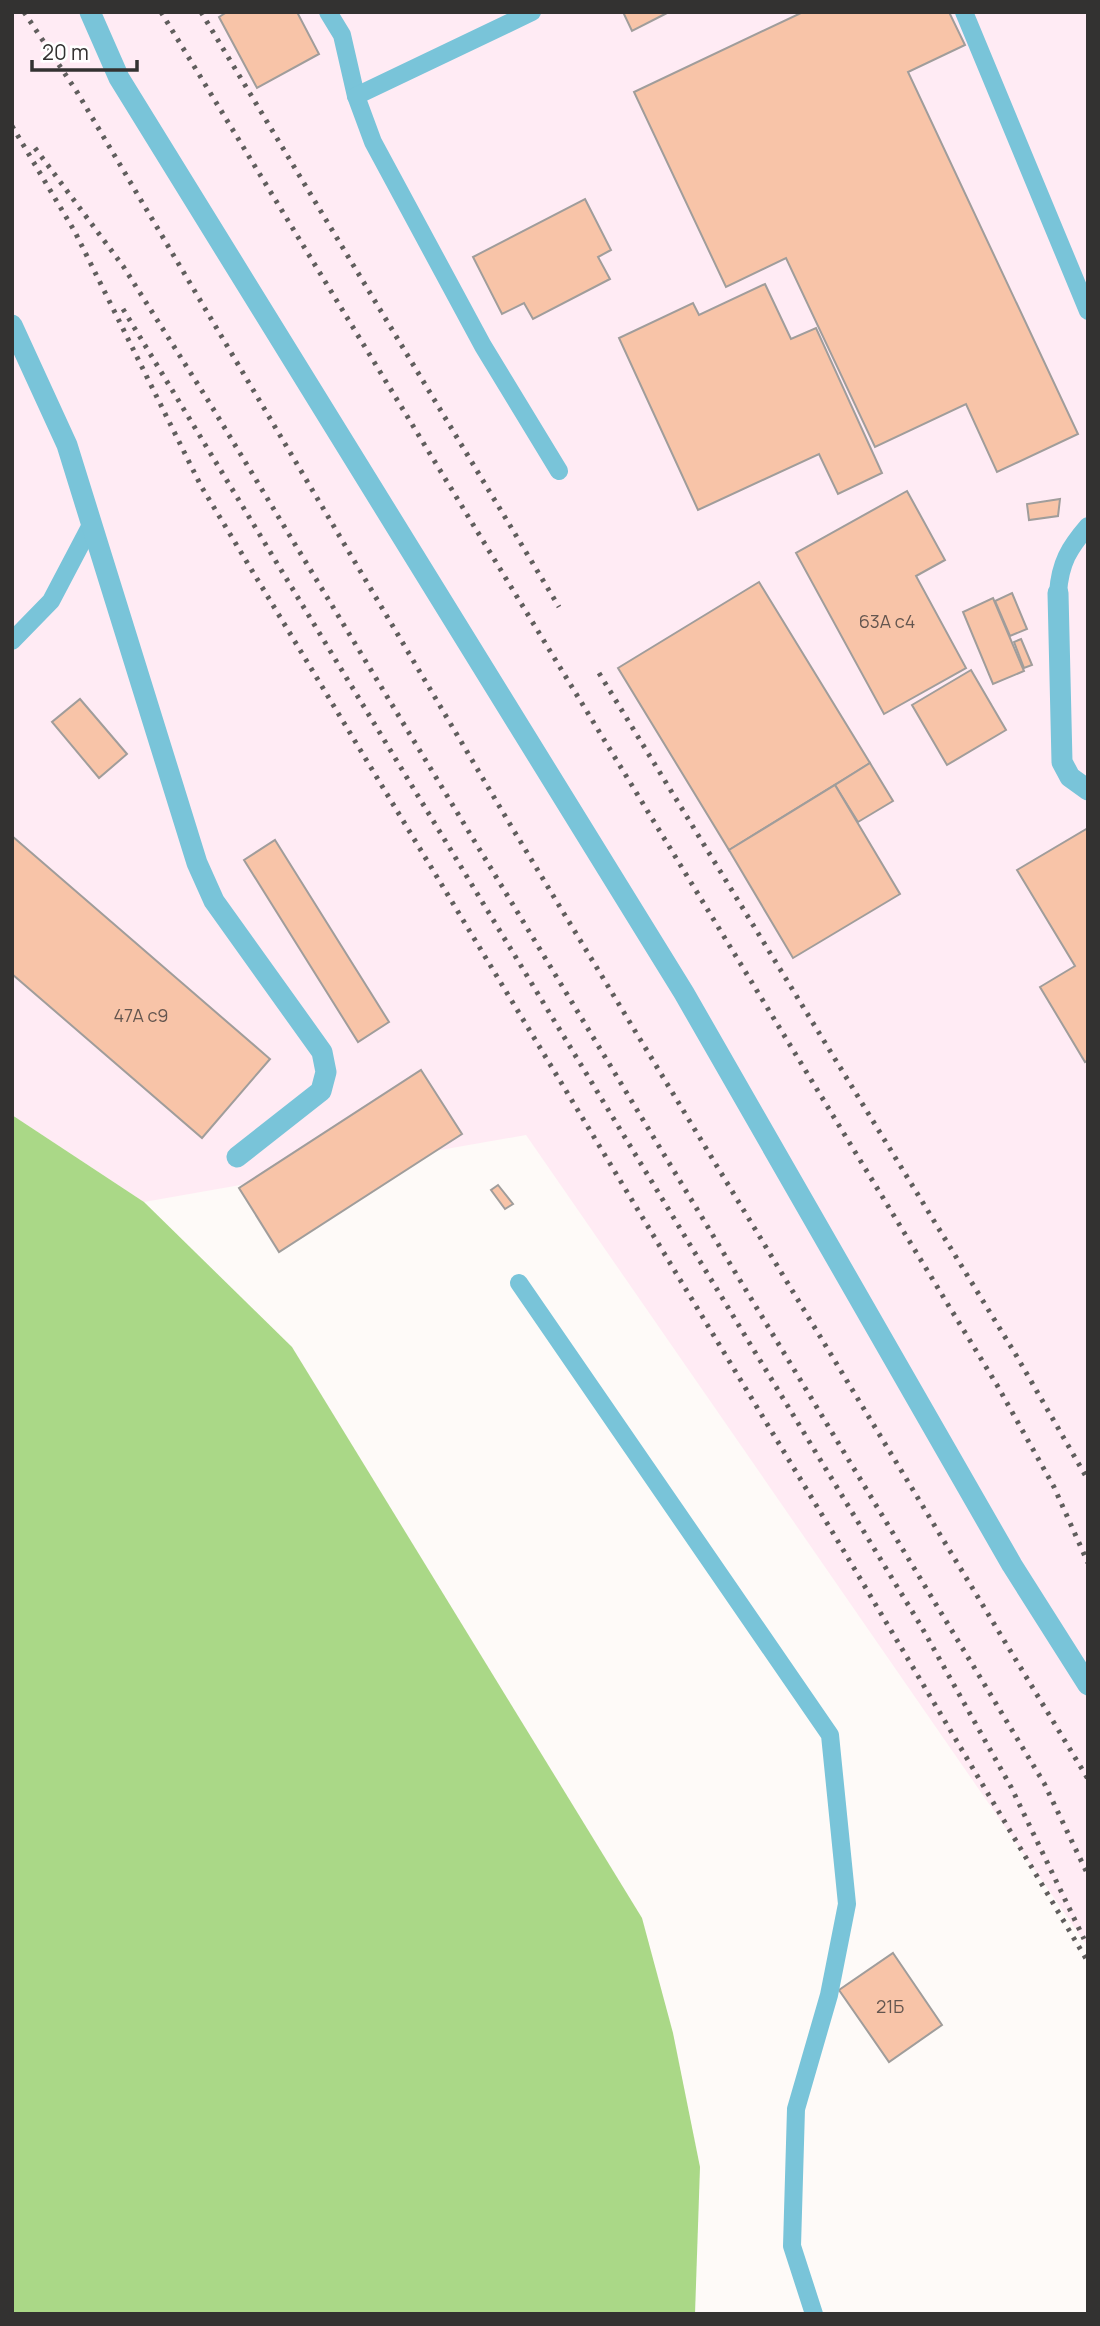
<svg xmlns="http://www.w3.org/2000/svg" width="1100" height="2326" viewBox="0 0 1100 2326" font-family="Manrope,sans-serif">
<rect width="100%" height="100%" fill="#fefaf8"/>
<path fill="#ffebf4" d="M12,12H1088V1947L526,1135L144,1202L12,1115Z"/>
<path fill="#aad887" d="M12,1115L144,1202L292,1347L642,1918L673,2033L700,2167L695,2314H12Z"/>
<g fill="#f8c4a8" stroke="#a09d9b" stroke-width="2">
<path d="M227,12H297L319,54L257,88L219,17Z"/>
<path d="M623,12H669L632,31Z"/>
<path d="M803,12H949L965,45L908,72L1078,434L997,472L966,404L875,447L786,258L726,287L634,92Z"/>
<path d="M585,199L611,250L598,257L610,279L533,319L524,303L502,314L473,257Z"/>
<path d="M765,284L791,339L816,328L882,473L838,494L819,454L698,510L619,338L693,303L699,315Z"/>
<path d="M907,491L945,560L916,576L966,668L884,714L796,553Z"/>
<path d="M1060,499L1058,516L1029,520L1027,504Z"/>
<path d="M759,582L870,763L729,850L618,668Z"/>
<path d="M1012,593L1027,629L1010,636L995,601Z"/>
<path d="M993,598L1024,671L993,684L963,612Z"/>
<path d="M1021,639L1032,665L1024,668L1014,642Z"/>
<path d="M971,670L1006,730L947,765L912,705Z"/>
<path d="M80,699L127,754L99,778L52,722Z"/>
<path d="M870,763L893,801L858,822L835,785Z"/>
<path d="M835,785L900,894L793,958L729,850Z"/>
<path d="M1088,828V1060L1085,1062L1040,987L1075,966L1017,870Z"/>
<path d="M12,836L270,1059L202,1138L12,974Z"/>
<path d="M275,840L389,1022L358,1042L244,860Z"/>
<path d="M421,1070L462,1134L279,1252L239,1188Z"/>
<path d="M498,1185L513,1204L505,1209L491,1190Z"/>
<path d="M893,1953L942,2025L889,2062L839,1990Z"/>
</g>
<g fill="none" stroke-linecap="round" stroke-linejoin="round">
<g stroke="#79c4d9" stroke-width="18">
<path d="M328,12L342,35L356,96L373,142L483,346L559,471"/>
<path d="M964,12L1088,311"/>
<path d="M356,96L532,12"/>
<path d="M1058,593C1060,563 1069,548 1088,526"/>
<path d="M12,641L51,601L92,523"/>
<path d="M519,1283L830,1735L847,1904L829,1995L796,2109L792,2246L814,2314"/>
</g>
<g stroke="#79c4d9" stroke-width="21">
<path d="M90,12L119,78L684,993L1012,1565L1088,1685"/>
<path d="M12,325L67,445L197,863L214,901L322,1052L326,1072L321,1091L237,1157"/>
<path d="M1058,593L1062,762L1070,777L1088,790"/>
</g>
<g stroke="#605e5d" stroke-width="5" stroke-dasharray="3.5 7" stroke-linecap="butt">
<path d="M24,12L77,92L511,826L1088,1779"/>
<path d="M161,12L997,1385L1054,1487L1088,1563"/>
<path d="M201,12L559,607"/>
<path d="M12,126L75,232L201,486L842,1548L1088,1962"/>
<path d="M35,148L123,266L209,402L1044,1783L1088,1875"/>
<path d="M123,309L921,1626L1011,1787L1084,1939"/>
<path d="M599,673L1016,1355L1088,1480"/>
</g>
</g>
<g text-anchor="middle" stroke-width="5" stroke-linejoin="round" paint-order="stroke">
<g font-size="18" fill="#64564f">
<text x="887" y="628">63А с4</text>
<text x="141" y="1022">47А с9</text>
<text x="890" y="2013">21Б</text>
</g>
</g>
<rect width="1100" height="2326" fill="none" stroke="#333231" stroke-width="28"/>
<path d="M32 60v10h105v-10" fill="none" stroke="#333231" stroke-width="3.5"/>
<text x="42" y="60" font-size="21" fill="#333231" stroke="#ffffff" stroke-width="5" paint-order="stroke">20 m</text>
</svg>
